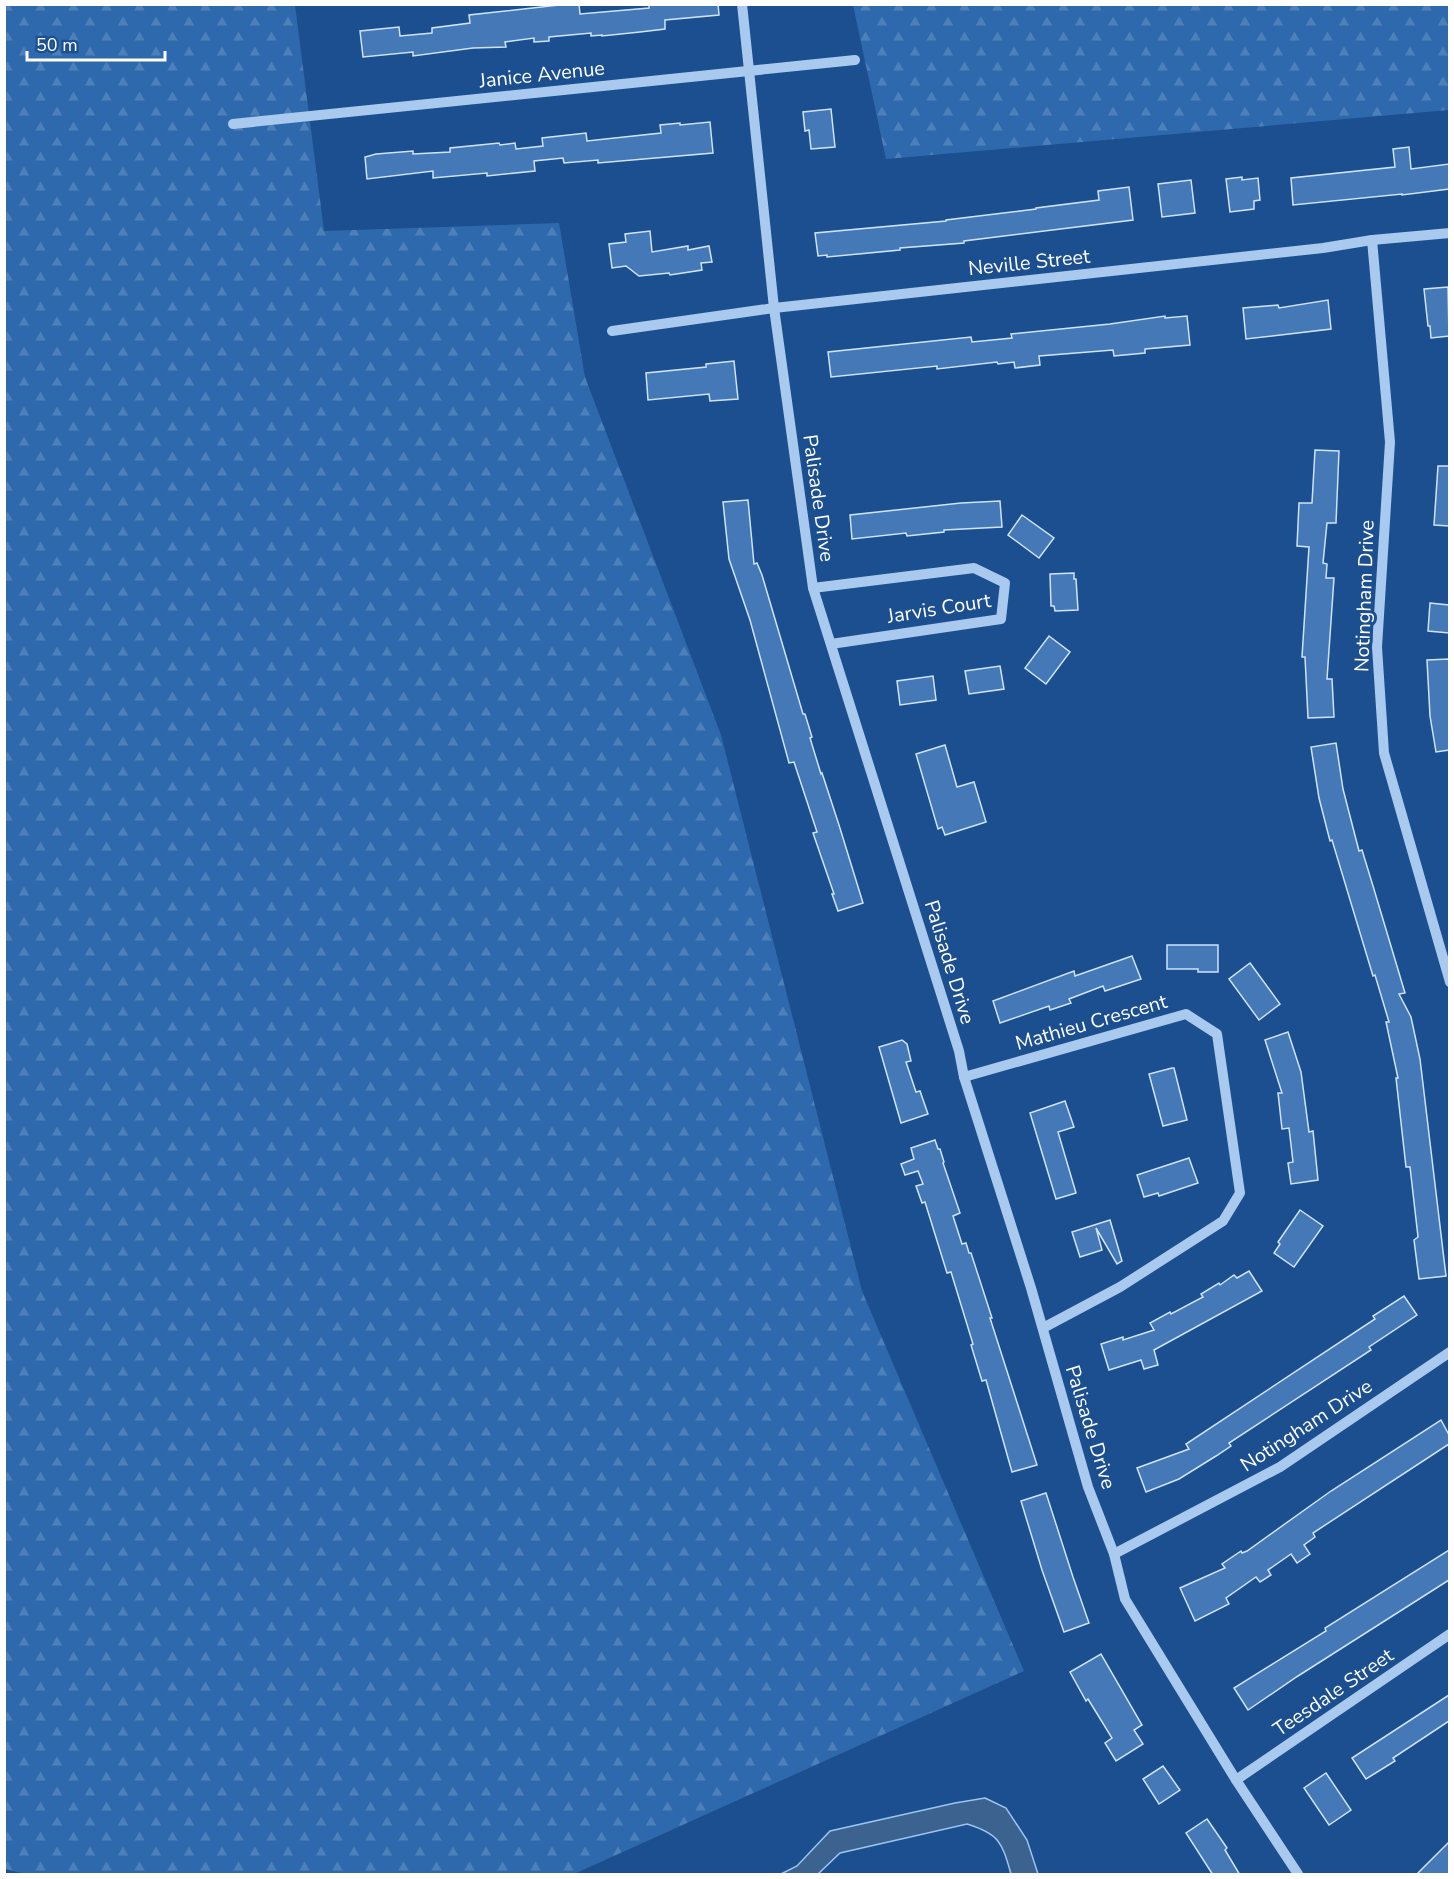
<svg xmlns="http://www.w3.org/2000/svg" width="1454" height="1879" viewBox="0 0 1454 1879" font-family="'Nunito Sans',sans-serif">
<defs>
<pattern id="forest-firs" width="22" height="20" patternUnits="userSpaceOnUse" patternTransform="scale(1.5)"><rect width="22" height="20" fill="#2e69ad"/><path d="M5 1l3.5 6h-7zM16 11l3.5 6h-7z" fill="#4d80b9"/></pattern>
</defs>
<rect width="100%" height="100%" fill="#1b4f8f"/>
<g fill="url(#forest-firs)">
<path d="M5,5H295L324,231L559,223L585,377L721,735L862,1291L1024,1671L574,1874H25L5,1869Z"/>
<path d="M853,5H1449V110L886,159Z"/>
</g>
<path fill="#3c6290" stroke="#9cc4f0" stroke-width="1.5" d="M985,1798L1006,1808L1027,1840L1038,1874H1011C1002,1843 1000,1834 967,1824L840,1853L818,1874H781L797,1866L830,1831L955,1803Z"/>
<g fill="#4478b7" stroke="#cfe3fa" stroke-width="1.5">
<path d="M568,4H579L580,14L649,8V4H718L719,15L665,20V29L640,32L602,36V35L591,36V33L549,37V41L534,42V38L505,42L506,47L473,48L413,56V52L363,57L360,31L399,27L400,36L432,33V28L470,23L469,15Z"/>
<path d="M831,109L835,147L811,149L809,130L805,131L803,112Z"/>
<path d="M710,122L713,153L598,163V160L564,163L563,158L534,161L535,171L487,176V173L433,178V171L367,179L365,157L376,154L413,151V154L450,152V148L499,143L500,145L515,143L516,149L543,146L542,138L586,133L587,141L661,133L660,125L680,123V125Z"/>
<path d="M1409,147L1411,169L1449,164V189L1402,195V194L1293,205L1291,178L1395,167L1393,149Z"/>
<path d="M1242,177V180L1258,178L1260,200L1254,201V209L1230,212L1226,179Z"/>
<path d="M1191,180L1195,213L1162,217L1158,184Z"/>
<path d="M1129,187L1133,220L964,241V243L900,248V250L827,257V255L818,256L815,233L946,221V220L1036,209V208L1099,200L1098,191Z"/>
<path d="M650,231L652,252L688,246V250L709,246L712,262L701,263L702,270L670,275L669,273L639,276L626,266L612,268L609,244L626,242L625,234Z"/>
<path d="M1448,287L1449,336L1431,338L1430,326H1428L1424,289Z"/>
<path d="M1328,300L1331,329L1246,339L1243,308L1278,305L1279,308Z"/>
<path d="M1165,316V318L1187,316L1190,345L1145,349V353L1114,356L1113,350L1039,356L1040,365L1015,368L1014,362L998,364L997,362L937,369V366L831,377L828,352L971,337L972,342L1012,338L1011,334L1110,324Z"/>
<path d="M734,361L738,399L710,401L709,394L648,400L646,373L706,367V364Z"/>
<path d="M1315,450L1339,451L1336,523H1327L1323,563L1327,564L1326,578H1334L1327,679H1332L1334,717L1308,718L1305,657H1302L1309,547L1297,546L1299,503H1312Z"/>
<path d="M1438,466H1449V526L1434,525Z"/>
<path d="M748,500L754,564L757,563L762,575L803,714H805L812,737L810,738L821,774L822,773L839,825L863,903L838,911L832,894H834L813,833L817,832L794,762L789,763L750,620L729,559L723,502Z"/>
<path d="M1000,501L1002,527L944,530V532L907,536L906,533L852,539L850,515L961,503Z"/>
<path d="M1022,515L1054,538L1039,558L1008,535Z"/>
<path d="M1074,573V579H1076L1078,610L1055,611L1054,606H1051L1050,574Z"/>
<path d="M1430,603L1449,605V633L1428,631Z"/>
<path d="M1049,636L1070,652L1046,684L1025,668Z"/>
<path d="M1449,659V750L1436,752L1430,716L1427,660Z"/>
<path d="M1000,666L1004,689L969,694L965,671Z"/>
<path d="M933,676L936,700L900,705L897,681Z"/>
<path d="M1336,743L1343,789L1359,851L1362,850L1373,886L1405,993L1399,994L1411,1017L1420,1059L1446,1276L1419,1279L1414,1240L1418,1237L1410,1167H1406L1396,1078H1398L1386,1022H1389L1375,975L1373,976L1332,840L1330,841L1319,798L1311,747Z"/>
<path d="M945,745L957,787L974,782L986,822L945,835L942,827L938,829L916,754Z"/>
<path d="M1167,945H1218V972H1198V969H1167Z"/>
<path d="M1132,956L1141,979L1105,991L1103,986L1069,999L1071,1003L1050,1010L1049,1006L1000,1023L993,1001L1074,971L1075,976Z"/>
<path d="M1250,963L1280,1004L1259,1020L1229,979Z"/>
<path d="M1288,1032L1301,1072L1309,1132L1313,1131L1318,1180L1291,1184L1288,1163L1293,1162L1289,1128L1282,1129L1278,1093H1282L1265,1040Z"/>
<path d="M902,1040L907,1044L911,1061L906,1062L916,1092L920,1091L928,1114L901,1123L879,1047Z"/>
<path d="M1172,1068H1174L1187,1120L1163,1126L1149,1074Z"/>
<path d="M1065,1101L1074,1127L1058,1132L1076,1193L1056,1199L1030,1113Z"/>
<path d="M935,1140L938,1149H940L944,1162L943,1163L960,1213L953,1216L962,1244L966,1243L969,1253H971L992,1318H990L1037,1465L1012,1472L986,1380L982,1381L971,1345L973,1344L951,1272L947,1273L925,1202L922,1203L916,1186L923,1184L918,1171L905,1175L901,1164L914,1159L911,1148Z"/>
<path d="M1189,1158L1198,1183L1159,1196L1158,1193L1144,1197L1137,1175Z"/>
<path d="M1300,1210L1323,1226L1294,1267L1274,1253L1280,1244L1278,1242Z"/>
<path d="M1110,1220L1122,1261L1117,1264L1096,1228L1102,1250L1080,1257L1072,1232Z"/>
<path d="M1249,1271L1262,1291L1154,1350L1158,1365L1144,1369L1141,1360L1109,1370L1101,1344L1123,1337V1340L1154,1330L1150,1323L1170,1312L1171,1314L1203,1297L1201,1294L1219,1283L1220,1285L1234,1275L1237,1278Z"/>
<path d="M1404,1296L1417,1315L1369,1347L1371,1350L1229,1443L1231,1446L1216,1456L1179,1479L1146,1492L1137,1468L1189,1449L1186,1444L1375,1319L1373,1316Z"/>
<path d="M1441,1420L1449,1435V1444L1313,1533L1315,1537L1304,1545L1310,1554L1297,1563L1291,1554L1268,1570L1271,1575L1260,1582L1256,1577L1226,1598L1229,1604L1195,1621L1180,1588L1225,1568L1222,1564L1241,1551L1242,1553L1247,1551L1331,1491Z"/>
<path d="M1046,1493L1073,1577L1089,1623L1064,1632L1042,1570L1021,1501Z"/>
<path d="M1449,1550V1580L1298,1676L1248,1710L1234,1688L1326,1631L1325,1628Z"/>
<path d="M1101,1654L1142,1725L1134,1730L1143,1744L1116,1761L1105,1743L1112,1738L1088,1699L1086,1701L1070,1672Z"/>
<path d="M1449,1695V1721L1393,1758L1395,1761L1366,1779L1352,1758Z"/>
<path d="M1163,1766L1180,1790L1159,1804L1143,1779Z"/>
<path d="M1326,1773L1351,1810L1329,1825L1304,1788Z"/>
<path d="M1207,1819L1227,1848L1225,1850L1240,1875H1213L1186,1833Z"/>
<path d="M1449,1842V1875H1416Z"/>
</g>
<g fill="none" stroke-linecap="round" stroke-linejoin="round">
<g stroke="#a9c9ee" stroke-width="10">
<path d="M742,4L774,308L813,588L959,1051L964,1077L1031,1288L1088,1487L1114,1554L1125,1599L1236,1780L1298,1874"/>
<path d="M233,124L855,60"/>
<path d="M1372,240L1390,442L1377,647L1384,753L1450,982"/>
<path d="M612,331L774,308L1323,248L1372,240L1450,233"/>
<path d="M813,588L974,568L1005,583L1001,619L831,644"/>
<path d="M964,1077L1186,1014L1217,1034L1240,1193L1223,1221L1120,1287L1043,1328"/>
<path d="M1114,1554L1280,1467L1450,1352"/>
<path d="M1236,1780L1450,1634"/>
</g>
</g>
<g text-anchor="middle" stroke-width="6" stroke-linejoin="round" paint-order="stroke">
<g font-size="20" fill="#fff" stroke="#1b4f8f">
<text transform="translate(542 74) rotate(-6)" y="7">Janice Avenue</text>
<text transform="translate(1029 262) rotate(-6)" y="7">Neville Street</text>
<text transform="translate(819 498) rotate(82)" y="7">Palisade Drive</text>
<text transform="translate(1364 596) rotate(-88)" y="7">Notingham Drive</text>
<text transform="translate(939 608) rotate(-9)" y="7">Jarvis Court</text>
<text transform="translate(950 962) rotate(73)" y="7">Palisade Drive</text>
<text transform="translate(1091 1022) rotate(-16)" y="7">Mathieu Crescent</text>
<text transform="translate(1306 1425) rotate(-33)" y="7">Notingham Drive</text>
<text transform="translate(1091 1427) rotate(73)" y="7">Palisade Drive</text>
<text transform="translate(1333 1692) rotate(-34)" y="7">Teesdale Street</text>
</g>
</g>
<rect width="1454" height="1879" fill="none" stroke="#ffffff" stroke-width="12"/>
<path d="M27 51v9h138v-9" fill="none" stroke="#ffffff" stroke-width="3"/>
<text x="36" y="51" font-size="18" fill="#ffffff" stroke="#1b4f8f" stroke-width="4.5" paint-order="stroke">50 m</text>
</svg>
